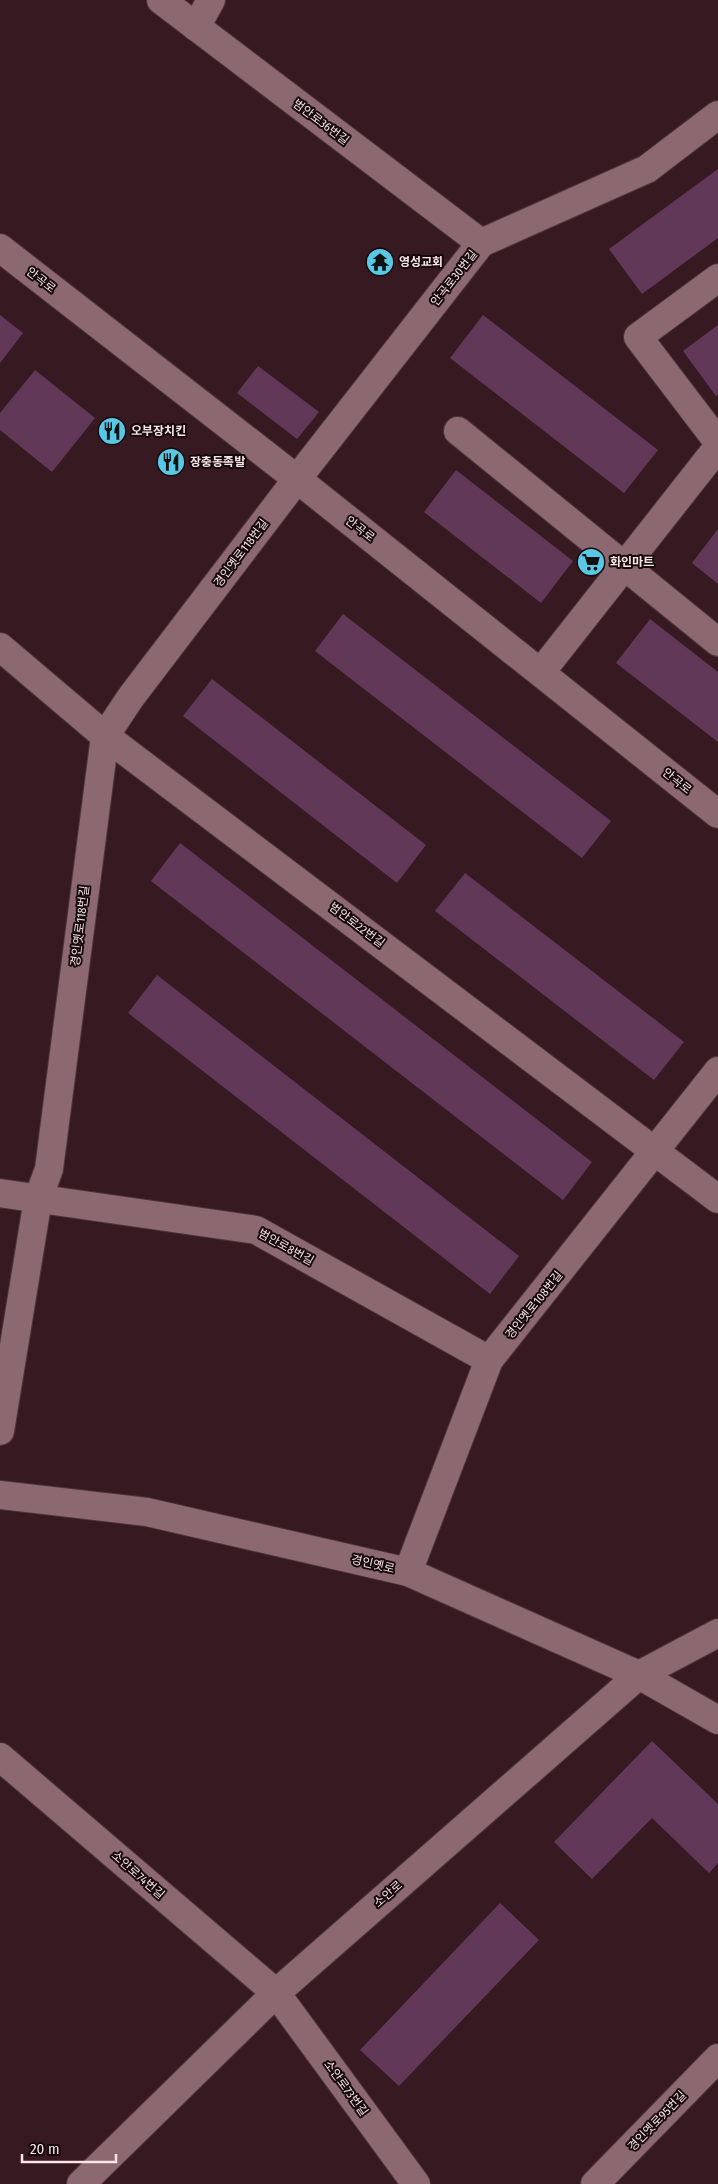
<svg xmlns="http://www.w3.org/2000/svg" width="718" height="2184" viewBox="0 0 718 2184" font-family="'Fira Sans Condensed','Noto Sans KR',sans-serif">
<rect width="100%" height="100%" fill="#371a21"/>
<g fill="#623858">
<path d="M718,169V238L642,294L609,249Z"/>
<path d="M0,315L23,333L0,363Z"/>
<path d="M483,315L658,450L624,493L450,358Z"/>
<path d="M718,325V394L716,396L683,351Z"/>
<path d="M258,366L319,412L297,439L237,393Z"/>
<path d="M35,370L95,418L52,472L0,430V413Z"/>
<path d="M456,470L573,561L541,603L424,512Z"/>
<path d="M718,529V584L692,563Z"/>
<path d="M343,614L611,821L582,858L315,651Z"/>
<path d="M650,619L718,672V742L616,663Z"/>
<path d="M212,679L426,845L397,883L183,716Z"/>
<path d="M180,843L592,1162L563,1200L151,881Z"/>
<path d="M465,873L684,1042L654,1080L435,911Z"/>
<path d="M157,975L519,1256L490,1294L128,1013Z"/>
<path d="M652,1741L718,1804V1863L709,1873L652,1818L592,1879L554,1842Z"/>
<path d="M500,1903L539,1940L399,2086L360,2050Z"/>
</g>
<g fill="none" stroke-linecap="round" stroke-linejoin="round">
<defs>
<g id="minor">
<path d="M161,0L481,243"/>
<path d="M196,27L211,0"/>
<path d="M0,248L297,479L718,814"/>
<path d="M718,278L638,337L718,442"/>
<path d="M458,431L718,642"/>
<path d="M0,647L105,736L718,1199"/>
<path d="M541,672L718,447"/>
<path d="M0,1193L256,1230L489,1360"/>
<path d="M0,1431L38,1199L49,1169L105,736L131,697L297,479L481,243L647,169L718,115"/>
<path d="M0,1495L147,1512L408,1572L639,1675L718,1720"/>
<path d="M408,1572L489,1360L718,1071"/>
<path d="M0,1757L276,1993L416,2184"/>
<path d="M81,2184L276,1993L639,1675L718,1633"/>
<path d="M595,2184L718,2058"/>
</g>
</defs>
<use href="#minor" stroke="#4d353b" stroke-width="30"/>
<use href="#minor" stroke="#8c6870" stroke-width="28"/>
</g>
<defs>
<symbol id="temple-disc" viewBox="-11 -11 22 22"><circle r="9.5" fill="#59c8e5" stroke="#16090c"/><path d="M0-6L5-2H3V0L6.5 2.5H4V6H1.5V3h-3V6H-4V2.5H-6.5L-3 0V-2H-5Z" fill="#111"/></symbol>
<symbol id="restaurant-disc" viewBox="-11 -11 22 22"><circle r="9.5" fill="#59c8e5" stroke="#16090c"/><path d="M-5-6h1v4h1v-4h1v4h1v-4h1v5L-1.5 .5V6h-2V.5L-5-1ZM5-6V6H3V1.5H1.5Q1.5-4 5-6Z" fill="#111"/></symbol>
<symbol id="supermarket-disc" viewBox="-11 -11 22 22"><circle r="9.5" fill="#59c8e5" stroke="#16090c"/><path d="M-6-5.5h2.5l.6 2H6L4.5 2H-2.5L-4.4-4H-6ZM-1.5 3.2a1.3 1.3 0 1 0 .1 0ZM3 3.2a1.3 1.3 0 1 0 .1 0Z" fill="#111"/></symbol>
</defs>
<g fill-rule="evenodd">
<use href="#temple-disc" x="364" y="246" width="32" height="32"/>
<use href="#restaurant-disc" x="96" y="415" width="32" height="32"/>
<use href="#restaurant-disc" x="155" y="446" width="32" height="32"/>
<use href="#supermarket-disc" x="575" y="546" width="32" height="32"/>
</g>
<g text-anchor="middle" stroke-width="4" stroke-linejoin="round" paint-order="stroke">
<g font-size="12" fill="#f9e4e7" stroke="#16090c">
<text transform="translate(321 122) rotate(37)" y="4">범안로36번길</text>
<text transform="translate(454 278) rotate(-52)" y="4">안곡로30번길</text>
<text transform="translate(41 280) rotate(38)" y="4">안곡로</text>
<text transform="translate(360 529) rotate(38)" y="4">안곡로</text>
<text transform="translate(241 553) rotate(-53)" y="4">경인옛로118번길</text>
<text transform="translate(677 781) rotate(39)" y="4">안곡로</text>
<text transform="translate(357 925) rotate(37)" y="4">범안로22번길</text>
<text transform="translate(80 926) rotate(-83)" y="4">경인옛로118번길</text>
<text transform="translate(286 1247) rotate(29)" y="4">범안로8번길</text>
<text transform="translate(534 1305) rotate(-51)" y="4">경인옛로108번길</text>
<text transform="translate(373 1564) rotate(13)" y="4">경인옛로</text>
<text transform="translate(138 1875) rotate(41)" y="4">소안로74번길</text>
<text transform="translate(388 1894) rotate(-41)" y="4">소안로</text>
<text transform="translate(346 2088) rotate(54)" y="4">소안로73번길</text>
<text transform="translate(657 2121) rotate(-46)" y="4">경인옛로95번길</text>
</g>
<g font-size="12" font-weight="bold" fill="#f9e4e7" stroke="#16090c" text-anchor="start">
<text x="399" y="266">영성교회</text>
<text x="131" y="435">오부장치킨</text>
<text x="190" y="466">장충동족발</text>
<text x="610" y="566">화인마트</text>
</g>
</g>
<path d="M22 2154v8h94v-8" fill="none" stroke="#f9e4e7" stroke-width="2.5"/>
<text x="30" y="2154" font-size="15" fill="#f9e4e7" stroke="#16090c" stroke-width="4" paint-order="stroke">20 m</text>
</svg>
